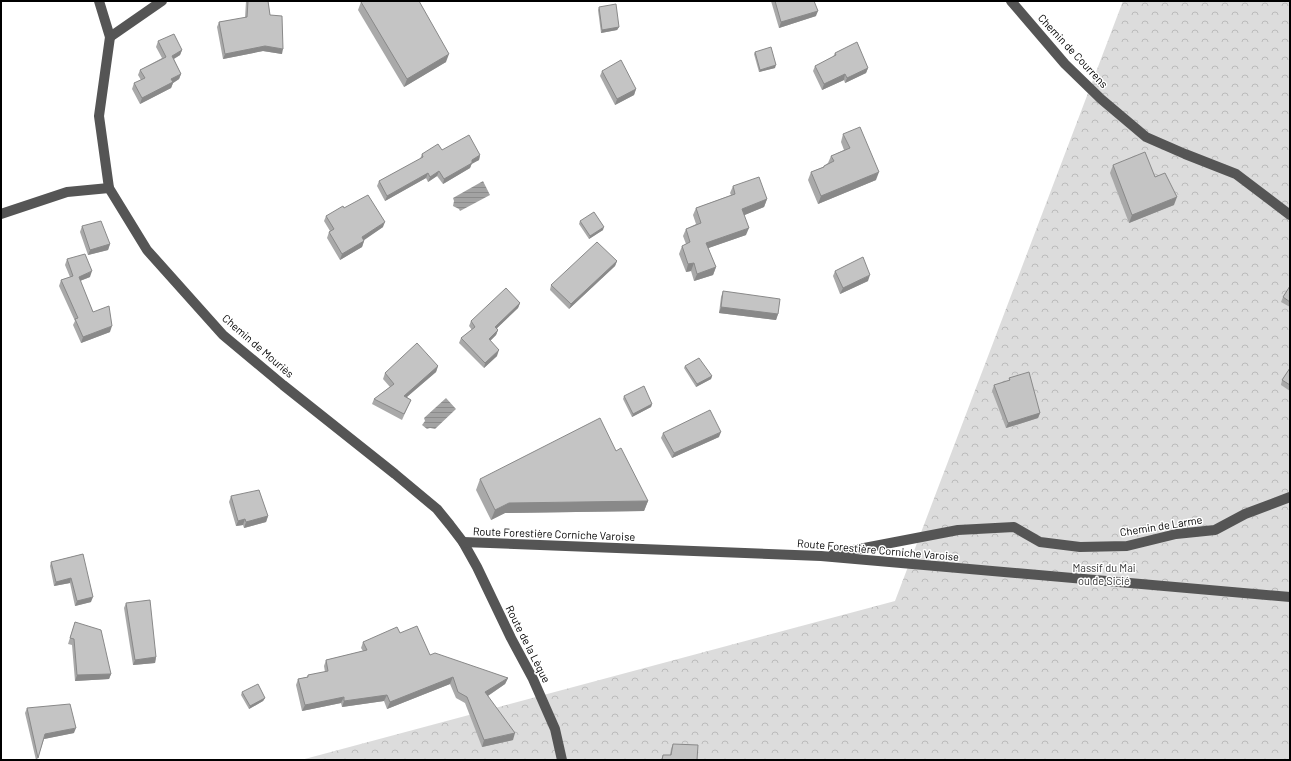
<svg xmlns="http://www.w3.org/2000/svg" width="1291" height="761" viewBox="0 0 1291 761" font-family="Barlow,sans-serif">
<defs>
<pattern id="forest-crowns" width="20" height="18" patternUnits="userSpaceOnUse"><rect width="20" height="18" fill="#dcdcdc"/><path d="M2 6a3 3 0 1 1 6 0M12 15a3 3 0 1 1 6 0" fill="none" stroke="#bbb"/></pattern>
<pattern id="water-rules" width="6" height="5" patternUnits="userSpaceOnUse"><rect width="6" height="5" fill="#a3a3a3"/><path d="M0 2.5h6" fill="none" stroke="#8b8b8b"/></pattern>
</defs>
<rect width="100%" height="100%" fill="#fff"/>
<path fill="url(#forest-crowns)" d="M1123,1H1290V760H301L895,601Z"/>
<g fill="url(#water-rules)">
<path d="M483,181L490,195L460,211L459,209L453,206L454,201L453,198Z"/>
<path d="M446,398L456,409L435,429L430,428L427,429L422,425L425,421L424,418Z"/>
</g>
<g fill="none" stroke-linecap="round" stroke-linejoin="round">
<g stroke="#555" stroke-width="10">
<path d="M99,1L110,37L99,116L109,188L147,250L223,335L283,385L395,474L437,509L450,525L463,542L477,567L511,638L533,679L555,729L562,760"/>
<path d="M1011,1L1065,64L1101,99L1146,137L1185,154L1236,174L1290,215"/>
<path d="M110,37L162,1"/>
<path d="M1,214L67,192L109,188"/>
<path d="M463,542L821,556L1290,597"/>
<path d="M833,554L958,530L1014,527L1040,542L1080,547L1127,546L1176,534L1215,530L1245,514L1290,497"/>
</g>
</g>
<g fill="#a9a9a9">
<path d="M246,1H268L270,15L282,54L263,51L223,59L217,27L219,22L245,18Z"/>
<path d="M771,1H814L816,16L779,28Z"/>
<path d="M361,2L446,62L404,87L358,10Z"/>
<path d="M599,7L619,27L617,30L601,33L598,10Z"/>
<path d="M158,41L182,50L180,55L174,59L181,74L179,79L173,83L171,88L140,104L132,89L134,83L141,80L138,75L140,70L162,58L156,47Z"/>
<path d="M755,52L775,68L759,72L754,54Z"/>
<path d="M835,53L868,68L866,73L845,83L844,80L822,90L813,71L815,66L833,57Z"/>
<path d="M602,71L636,89L634,95L615,105L600,76Z"/>
<path d="M843,134L876,180L818,204L808,180L811,172L823,167L824,166L828,163L831,156L844,150L841,142Z"/>
<path d="M442,150L480,155L479,160L472,163L470,168L443,184L437,176L428,182L426,178L385,201L377,186L379,181L420,159L422,154Z"/>
<path d="M1113,165L1155,177L1174,205L1129,223L1110,173Z"/>
<path d="M733,186L767,199L764,207L744,215L746,235L708,248L716,267L713,275L694,281L691,271L686,272L679,254L682,246L686,244L683,236L686,229L696,224L693,215L696,208L731,195L730,193Z"/>
<path d="M344,208L383,227L363,240L364,241L362,247L340,260L327,238L329,232L330,231L324,221L326,216Z"/>
<path d="M580,221L603,230L589,239L579,224Z"/>
<path d="M82,226L110,244L108,250L88,255L80,232Z"/>
<path d="M67,259L90,277L80,281L93,312L110,332L81,343L73,325L75,321L59,286L61,280L70,277L65,265Z"/>
<path d="M617,261L615,266L569,309L550,290L551,285Z"/>
<path d="M835,271L868,281L840,294L833,276Z"/>
<path d="M1290,286V307L1281,302L1283,297Z"/>
<path d="M723,291L778,314L776,320L719,313L721,297Z"/>
<path d="M520,303L518,308L497,328L498,330L496,335L490,341L497,356L484,368L459,343L461,338L472,330L469,326L471,321Z"/>
<path d="M438,366L436,372L407,397L411,400L402,420L372,404L374,399L390,387L383,379L385,373Z"/>
<path d="M685,366L712,376L711,379L696,387L684,368Z"/>
<path d="M1290,368V391L1281,385L1282,380Z"/>
<path d="M1009,378L1040,413L1038,418L1006,428L992,391L994,385L1009,380Z"/>
<path d="M624,396L652,404L651,407L632,417L623,399Z"/>
<path d="M663,433L719,437L672,458L661,438Z"/>
<path d="M616,451L648,501L644,511L505,513L491,520L476,490L480,479Z"/>
<path d="M231,496L268,516L266,522L244,528L243,525L236,526L229,502Z"/>
<path d="M83,554L91,602L75,606L70,583L54,586L50,566L51,562Z"/>
<path d="M126,603L156,657L155,663L133,665L124,608Z"/>
<path d="M75,622L111,674L109,679L75,681L72,645L68,644Z"/>
<path d="M400,633L430,655L508,678L505,684L488,696L513,740L482,747L465,703L456,698L450,684L387,709L384,701L342,707L341,703L302,711L296,685L298,679L307,677L308,675L325,672L324,666L326,660L363,651L361,648L363,642Z"/>
<path d="M242,692L265,698L263,701L249,709L241,695Z"/>
<path d="M27,708L74,733L44,739L37,760H36L25,713Z"/>
<path d="M673,744L697,760H661L663,755H670L671,749Z"/>
</g>
<g fill="#898989">
<path d="M818,11L816,16L779,28L781,22Z"/>
<path d="M619,27L617,30L601,33L602,30Z"/>
<path d="M265,46L283,49L282,54L263,51L223,59L225,54Z"/>
<path d="M182,50L180,55L170,61L172,56Z"/>
<path d="M449,54L446,62L404,87L407,79Z"/>
<path d="M776,65L775,68L759,72L760,70Z"/>
<path d="M868,68L866,73L845,83L847,78Z"/>
<path d="M181,74L179,79L173,83L171,88L140,104L142,98L171,79Z"/>
<path d="M845,74L844,80L822,90L824,84Z"/>
<path d="M636,89L634,95L615,105L617,99Z"/>
<path d="M480,155L479,160L470,165L472,160Z"/>
<path d="M472,163L470,168L443,184L444,179Z"/>
<path d="M439,171L437,176L428,182L430,177Z"/>
<path d="M879,172L876,180L818,204L821,196Z"/>
<path d="M428,173L426,178L385,201L387,196Z"/>
<path d="M1177,197L1174,205L1129,223L1132,215Z"/>
<path d="M767,199L764,207L740,217L742,209Z"/>
<path d="M385,222L383,227L360,243L362,237Z"/>
<path d="M604,227L603,230L589,239L590,236Z"/>
<path d="M749,228L746,235L703,250L706,243Z"/>
<path d="M364,241L362,247L340,260L342,254Z"/>
<path d="M110,244L108,250L88,255L90,250Z"/>
<path d="M617,261L615,266L569,309L571,304Z"/>
<path d="M694,263L691,271L686,272L688,264Z"/>
<path d="M716,267L713,275L694,281L697,274Z"/>
<path d="M92,271L90,277L77,282L79,277Z"/>
<path d="M870,275L868,281L840,294L843,288Z"/>
<path d="M520,303L518,308L493,332L495,327Z"/>
<path d="M721,307L778,314L776,320L719,313Z"/>
<path d="M112,326L110,332L81,343L83,337Z"/>
<path d="M498,330L496,335L487,344L489,339Z"/>
<path d="M499,350L497,356L484,368L485,363Z"/>
<path d="M438,366L436,372L402,401L404,396Z"/>
<path d="M712,376L711,379L696,387L697,384Z"/>
<path d="M652,404L651,407L632,417L633,414Z"/>
<path d="M1040,413L1038,418L1006,428L1008,423Z"/>
<path d="M721,432L719,437L672,458L674,453Z"/>
<path d="M648,501L644,511L505,513L491,520L495,510L509,503Z"/>
<path d="M268,516L266,522L244,528L246,522Z"/>
<path d="M245,519L243,525L236,526L238,521Z"/>
<path d="M71,578L70,583L54,586L56,582Z"/>
<path d="M93,597L91,602L75,606L77,601Z"/>
<path d="M156,657L155,663L133,665L135,660Z"/>
<path d="M111,674L109,679L75,681L77,675Z"/>
<path d="M453,677L450,684L387,709L390,702Z"/>
<path d="M508,678L505,684L483,699L485,692Z"/>
<path d="M387,695L384,701L342,707L344,701Z"/>
<path d="M344,697L341,703L302,711L305,705Z"/>
<path d="M265,698L263,701L249,709L250,706Z"/>
<path d="M76,728L74,733L44,739L45,734Z"/>
<path d="M515,733L513,740L482,747L484,740Z"/>
</g>
<g fill="#c4c4c4" stroke="#898989">
<path d="M248,1H268L270,15L282,16L283,49L265,46L225,54L219,22L247,17Z"/>
<path d="M363,1H419L449,54L407,79L361,2Z"/>
<path d="M775,1H814L818,11L781,22Z"/>
<path d="M616,4L619,27L602,30L599,7Z"/>
<path d="M174,34L182,50L172,56L181,74L171,79L173,82L142,98L134,83L145,78L140,70L166,57L158,41Z"/>
<path d="M857,42L868,68L847,78L845,74L824,84L815,66L836,55L835,53Z"/>
<path d="M771,47L776,65L760,70L755,52Z"/>
<path d="M621,60L636,89L617,99L602,71Z"/>
<path d="M860,127L879,172L821,196L811,172L824,167V166L834,161L831,156L850,148L843,134Z"/>
<path d="M469,135L480,155L472,160V163L444,179L439,171L430,177L428,173L387,196L379,181L423,157L422,154L438,144L442,150Z"/>
<path d="M1145,152L1155,177L1165,173L1177,197L1132,215L1113,165Z"/>
<path d="M759,177L767,199L742,209L749,228L706,243L716,267L697,274L694,263L688,264L682,246L690,242L686,229L701,223L696,208L735,194L733,186Z"/>
<path d="M368,195L385,222L362,237L364,241L342,254L329,232L334,229L326,216L343,206L344,208Z"/>
<path d="M594,212L604,227L590,236L580,221Z"/>
<path d="M101,221L110,244L90,250L82,226Z"/>
<path d="M597,242L617,261L571,304L551,285Z"/>
<path d="M85,254L92,271L79,277L93,312L109,306L112,326L83,337L75,319L78,318L61,280L73,276L67,259Z"/>
<path d="M863,257L870,275L843,288L835,271Z"/>
<path d="M1290,286V302L1283,297Z"/>
<path d="M506,288L520,303L495,327L498,330L489,339L499,350L485,363L461,338L475,327L471,321Z"/>
<path d="M723,291L780,299L778,314L721,307Z"/>
<path d="M417,343L438,366L404,396L411,400L404,414L374,399L394,384L385,373Z"/>
<path d="M699,358L712,376L697,384L685,366Z"/>
<path d="M1290,368V385L1282,380Z"/>
<path d="M1029,372L1040,413L1008,423L994,385L1010,380L1009,378Z"/>
<path d="M644,386L652,404L633,414L624,396Z"/>
<path d="M710,410L721,432L674,453L663,433Z"/>
<path d="M600,418L616,451L621,448L648,501L509,503L495,510L480,479Z"/>
<path d="M259,490L268,516L246,522L245,519L238,521L231,496Z"/>
<path d="M83,554L93,597L77,601L71,578L56,582L51,562Z"/>
<path d="M150,600L156,657L135,660L126,603Z"/>
<path d="M75,622L101,630L111,674L77,675L74,639L70,638Z"/>
<path d="M417,626L430,655L435,653L508,678L485,692L515,733L484,740L467,697L458,692L453,677L390,702L387,695L344,701V697L305,705L298,679L308,677V675L328,671L326,660L367,650L363,642L397,627L400,633Z"/>
<path d="M258,684L265,698L250,706L242,692Z"/>
<path d="M70,704L76,728L45,734L38,758L27,708Z"/>
<path d="M673,744L698,745L697,760H662L663,755H671Z"/>
</g>
<g text-anchor="middle" stroke-width="3" stroke-linejoin="round" paint-order="stroke">
<g font-size="11" fill="#000" stroke="#fff">
<text transform="translate(1073 51) rotate(47)" y="4">Chemin de Courrens</text>
<text transform="translate(258 346) rotate(41)" y="4">Chemin de Mouriès</text>
<text transform="translate(1161 526) rotate(-9)" y="4">Chemin de Larme</text>
<text transform="translate(554 534) rotate(2)" y="4">Route Forestière Corniche Varoise</text>
<text transform="translate(878 550) rotate(5)" y="4">Route Forestière Corniche Varoise</text>
<text transform="translate(528 644) rotate(63)" y="4">Route de la Lèque</text>
</g>
<g font-size="11" fill="#333" stroke="#fff">
<text x="1104" y="572">Massif du Mai<tspan x="1104" dy="13">ou de Sicié</tspan></text>
</g>
</g>
<rect width="1291" height="761" fill="none" stroke="#000000" stroke-width="4"/>
</svg>
